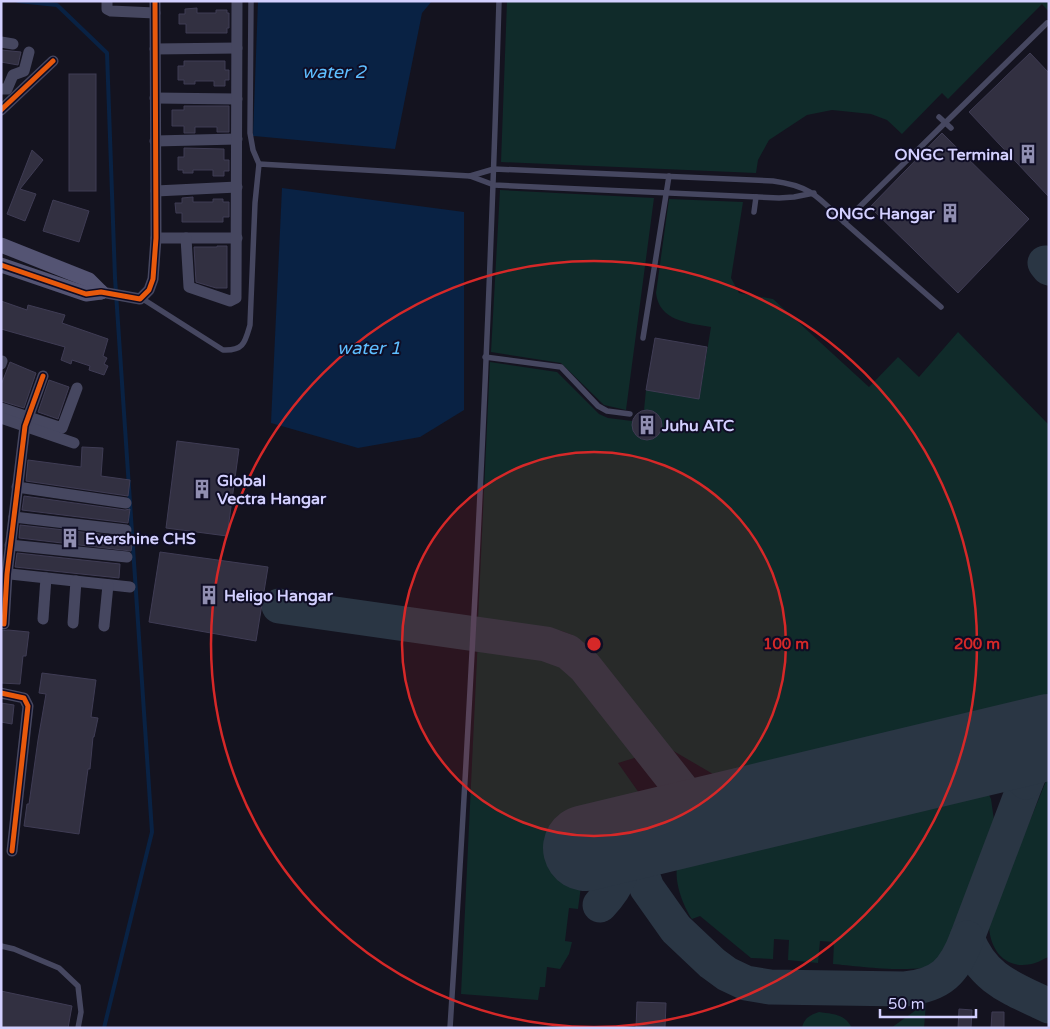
<svg xmlns="http://www.w3.org/2000/svg" width="1050" height="1029" viewBox="0 0 1050 1029" font-family="'Varela Round',sans-serif">
<rect width="100%" height="100%" fill="#14131f"/>
<g fill="#102b2a">
<path d="M507,1H1049V12L1042,4L948,99L942,93L902,134L887,120L871,114L832,110L807,115L769,140L758,160L756,173L501,162Z"/>
<path d="M500,190L654,198L626,410L604,405L561,363L491,352Z"/>
<path d="M669,199L743,202L731,278L739,293L773,299L869,387L898,357L919,377L958,332L1049,425V696L752,774L726,778L713,774L665,746L586,647L572,635L562,631L478,621L490,362L557,372L599,414L608,418L632,421L634,433C657,458 677,409 644,410L646,390L699,399L711,327C688,323 659,321 656,293Z"/>
<path d="M478,638L556,653L580,670L644,755L618,763L646,803L568,822L580,873L581,886L578,909L569,908L565,941L572,942L569,954L560,969L547,967L545,987H540L538,1000L461,994Z"/>
<path d="M1049,778V957C1044,958 1040,962 1035,963C1005,972 988,949 989,921L1046,781Z"/>
<path d="M969,787H981L987,791L991,799L995,827L945,953C943,957 941,961 938,963C919,975 857,966 833,964L834,942L820,941L818,963L788,960L789,940L774,939L773,959L751,958L700,916L692,919C682,904 667,867 685,853L854,817L864,824L883,820L892,807Z"/>
<path d="M926,1003L924,1028H891Z"/>
<path d="M819,1012C833,1014 845,1014 852,1028H802C804,1018 810,1015 819,1012Z"/>
</g>
<g fill="#092244">
<path d="M258,1H432L422,13L395,149L253,136Z"/>
<path d="M282,188L464,212V410L420,437L358,448L271,423Z"/>
</g>
<g fill="none" stroke-linecap="round" stroke-linejoin="round">
<path stroke="#092244" stroke-width="4" d="M18,1L57,5L107,53L115,278L152,832L104,1028"/>
<g stroke="#2a3644" stroke-width="35">
<path d="M1045,263L1049,268"/>
<path d="M279,606L546,644L568,652L585,667L705,819"/>
<path d="M1049,742L1037,756L1026,782L967,938C983,980 1012,988 1049,1006"/>
<path d="M984,753C1001,760 1013,768 1026,782"/>
<path d="M628,838L647,888L676,929L712,963L727,974L746,983L770,987L905,989C941,985 954,972 967,938"/>
<path d="M600,905C621,882 624,868 628,838"/>
</g>
<path stroke="#2a3644" stroke-width="86" d="M586,848L1049,737"/>
</g>
<g fill="#323041" stroke="#3f3c54">
<path d="M197,8V13H216V10H227V13H229V28H227V33H186V24H179V14H185V9Z"/>
<path d="M1,50L21,52L18,65L1,62Z"/>
<path d="M1030,53L1049,73V197L969,112Z"/>
<path d="M184,61H225V70H229V80H225V86H214V81H195V84H184V80H178V66H184Z"/>
<rect x="69" y="74" width="27" height="117"/>
<path d="M184,106H229V132H217V127H195V133H184V126H172V110H184Z"/>
<path d="M942,133L1029,219L958,293L870,207Z"/>
<path d="M184,148L224,149V160H229V171H224V176H213V170H193V173H183V170H178V157H184Z"/>
<path d="M32,150L43,160L20,189L36,194L25,221L7,214Z"/>
<path d="M193,197V202H213V199H223V202H229V217H223V222H182V213H176L175,203H182V198Z"/>
<path d="M53,200L89,211L79,242L43,231Z"/>
<path d="M217,246H227V288H216L196,282L194,247H217Z"/>
<path d="M1,301L27,310L28,305L65,315L62,323L108,339L103,356L107,358L104,364L108,366L104,375L89,370L90,366L72,360L71,364L61,360L65,347L1,329Z"/>
<path d="M655,338L707,347L699,399L646,390Z"/>
<path d="M10,362L36,373L24,408L1,401V385Z"/>
<path d="M49,380L69,387L58,419L38,412Z"/>
<circle cx="647" cy="425" r="15"/>
<path d="M177,441L239,449L227,536L166,528Z"/>
<path d="M82,447L103,448L101,476L130,480L128,496L26,481L28,460L81,467Z"/>
<path d="M24,496L125,510L130,509L128,523L22,510Z"/>
<path d="M20,525L126,537V544L132,545L131,551L19,538Z"/>
<path d="M160,552L268,567L256,641L149,622Z"/>
<path d="M17,553L120,564L119,578L15,567Z"/>
<path d="M8,630L29,632L26,656H23L20,684L1,683V631Z"/>
<path d="M42,673L96,680L91,717L98,718L94,737H93L90,769H88L79,834L24,826L27,804H29L38,740L46,694L39,693Z"/>
<path d="M1,703L14,705L12,724L1,722Z"/>
<path d="M1,991L72,1006L68,1028H1Z"/>
<path d="M637,1002L666,1003L665,1028H636Z"/>
<path d="M959,1009L972,1010L971,1028H958Z"/>
<path d="M992,1012H1004V1028H991Z"/>
</g>
<g fill="none" stroke-linecap="round" stroke-linejoin="round">
<g stroke="#464760" stroke-width="5.5">
<path d="M251,1L250,133L253,150L259,164"/>
<path d="M939,117L951,128"/>
<path d="M470,176L494,169L773,181C811,186 818,197 844,222L1047,23"/>
<path d="M754,212L756,197"/>
<path d="M844,222L941,307"/>
<path d="M140,299L146,301L223,350C244,351 245,342 250,325L255,203L259,164L470,176L494,185L779,198L794,197L814,193"/>
<path d="M643,338L669,176"/>
<path d="M485,357L561,367L598,406L607,411L630,414"/>
<path d="M1,946L14,949L59,968L78,986L81,1012L78,1028"/>
<path d="M450,1028C472,686 489,344 499,1"/>
</g>
<g stroke="#464760" stroke-width="11">
<path d="M107,1V9L111,11L155,13"/>
<path d="M1,42L13,44"/>
<path d="M155,49L237,48"/>
<path d="M1,89H7L13,75L24,71L29,52"/>
<path d="M155,98L237,99"/>
<path d="M1,110L53,61"/>
<path d="M155,141L237,139"/>
<path d="M156,191L237,187"/>
<path d="M156,238H237"/>
<path d="M186,238L189,287L230,301L236,298L237,1"/>
<path d="M101,292L140,299L149,290L153,279L156,238L155,1"/>
<path d="M1,364L2,361"/>
<path d="M1,408L62,428L77,388"/>
<path d="M1,418L74,443"/>
<path d="M17,487L126,503"/>
<path d="M14,517L126,530"/>
<path d="M10,545L127,557"/>
<path d="M1,573L130,587"/>
<path d="M43,619L46,578"/>
<path d="M73,623L76,581"/>
<path d="M4,624L7,574L25,426L43,376"/>
<path d="M104,626L108,585"/>
<path d="M1,693L24,698L28,706L12,851"/>
</g>
<g stroke="#545473" stroke-width="15">
<path d="M1,245L89,280L101,292"/>
<path d="M1,265L86,294L101,292"/>
</g>
<defs>
<g id="cycleway">
<path d="M1,110L53,61"/>
<path d="M1,265L86,294L101,292L140,299L149,290L153,279L156,238L155,1"/>
<path d="M4,624L7,574L25,426L43,376"/>
<path d="M1,693L24,698L28,706L12,851"/>
</g>
</defs>
<use href="#cycleway" stroke="#0f0d25" stroke-width="8"/>
<use href="#cycleway" stroke="#e8590c" stroke-width="5"/>
</g>
<circle cx="594" cy="644" r="192" fill="#d62828" fill-opacity=".12"/>
<g fill="none" stroke="#d62828" stroke-width="2.5">
<circle cx="594" cy="644" r="192"/>
<circle cx="594" cy="644" r="383"/>
</g>
<defs>
<symbol id="building-bare" viewBox="-9 -9 18 18"><path d="M-4-6H4V6H1V3H-1V6H-4ZM-2.5-4.3h1.7v1.8h-1.7ZM.8-4.3h1.7v1.8H.8ZM-2.5-1h1.7V.8h-1.7ZM.8-1h1.7V.8H.8Z" fill="#908eb1" stroke="#0f0d25" stroke-width="2.5" paint-order="stroke"/></symbol>
</defs>
<g fill-rule="evenodd">
<use href="#building-bare" x="1014" y="140" width="28" height="28"/>
<use href="#building-bare" x="936" y="199" width="28" height="28"/>
<use href="#building-bare" x="633" y="411" width="28" height="28"/>
<use href="#building-bare" x="188" y="475" width="28" height="28"/>
<use href="#building-bare" x="56" y="524" width="28" height="28"/>
<use href="#building-bare" x="195" y="581" width="28" height="28"/>
</g>
<g text-anchor="middle" stroke-width="4" stroke-linejoin="round" paint-order="stroke">
<g font-size="16" font-weight="bold" fill="#d3d0ff" stroke="#0f0d25" text-anchor="start">
<text x="1013" y="160" text-anchor="end">ONGC Terminal</text>
<text x="935" y="219" text-anchor="end">ONGC Hangar</text>
<text x="662" y="431">Juhu ATC</text>
<text x="217" y="486">Global<tspan x="217" dy="18">Vectra Hangar</tspan></text>
<text x="85" y="544">Evershine CHS</text>
<text x="224" y="601">Heligo Hangar</text>
</g>
<g font-size="18" font-style="italic" fill="#5ebeff" stroke="#0f0d25">
<text x="334" y="78">water 2</text>
<text x="369" y="354">water 1</text>
</g>
</g>
<circle cx="594" cy="644" r="8" fill="#d62828" stroke="#0f0d25" stroke-width="2.5"/>
<g font-size="15" text-anchor="middle" font-weight="bold" fill="#d62828" stroke="#0f0d25" stroke-width="4" stroke-linejoin="round" paint-order="stroke">
<text x="786" y="649">100 m</text>
<text x="977" y="649">200 m</text>
</g>
<rect width="1050" height="1029" fill="none" stroke="#d3d0ff" stroke-width="5"/>
<path d="M880 1009v8h96v-8" fill="none" stroke="#d3d0ff" stroke-width="2.5"/>
<text x="888" y="1009" font-size="15" fill="#d3d0ff" stroke="#0f0d25" stroke-width="4" paint-order="stroke">50 m</text>
</svg>
